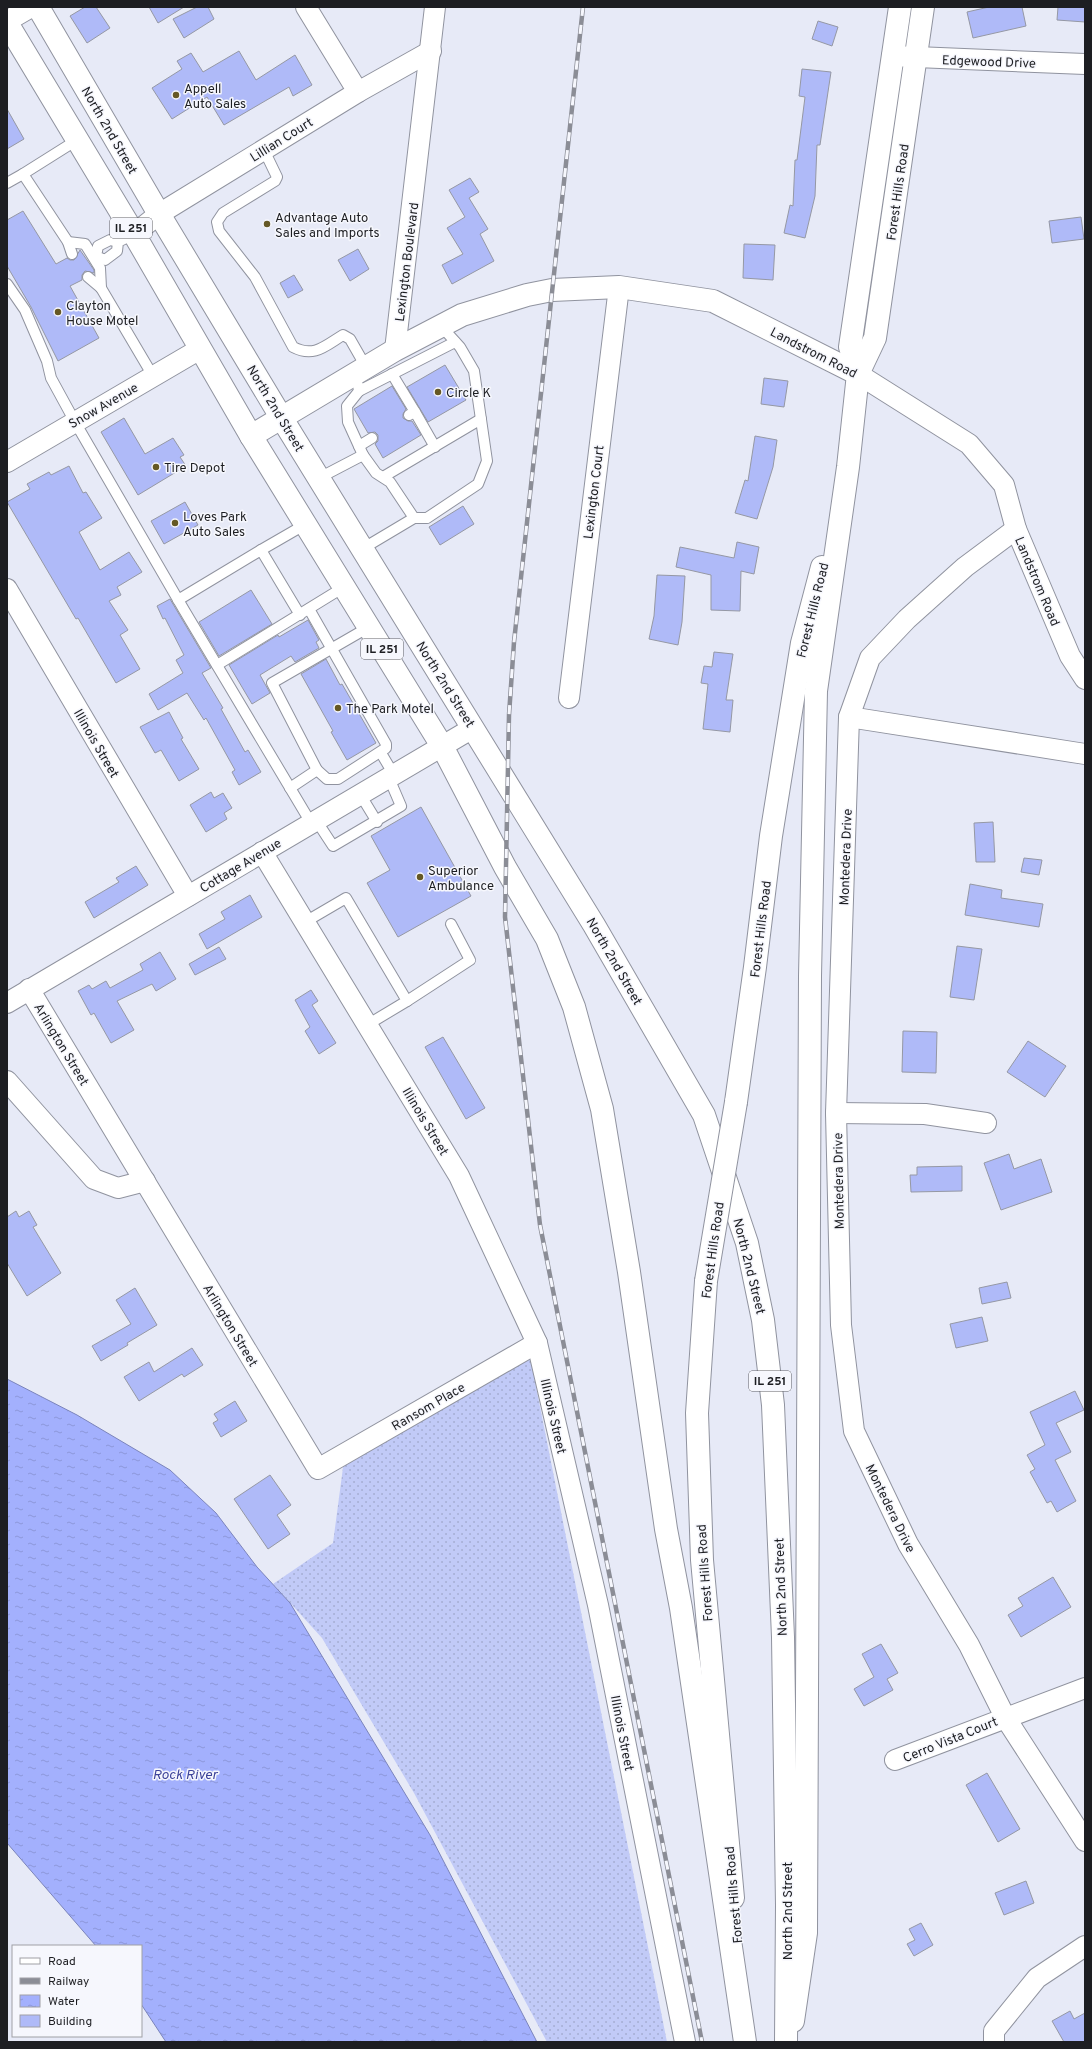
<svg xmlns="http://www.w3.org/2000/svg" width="1092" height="2049" viewBox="0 0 1092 2049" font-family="Overpass,sans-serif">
<defs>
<pattern id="grass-dots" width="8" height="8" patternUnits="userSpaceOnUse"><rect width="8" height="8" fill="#c1caf7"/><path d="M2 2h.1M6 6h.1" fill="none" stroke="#a5add3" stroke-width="1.8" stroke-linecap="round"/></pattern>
<pattern id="water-ripples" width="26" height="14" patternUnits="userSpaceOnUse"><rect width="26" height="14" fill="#a3b0fd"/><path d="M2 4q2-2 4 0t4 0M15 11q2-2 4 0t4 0" fill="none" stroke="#8c97d9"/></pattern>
</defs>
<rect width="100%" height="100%" fill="#e7eaf7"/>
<path fill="url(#grass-dots)" d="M530,1357L667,2042H547L414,1793L322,1638L273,1584L333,1543L344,1460Z"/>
<path fill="url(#water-ripples)" stroke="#7b84bb" d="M7,1379L77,1415L170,1470L216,1513L257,1567L290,1603L430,1835L537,2042H166L141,2004V1946H96L7,1843Z"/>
<g fill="#afbaf8" stroke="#9598a4">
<path d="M85,7H96L110,28L87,43L70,16Z"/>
<path d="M149,7H184L158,23Z"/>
<path d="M197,7H208L214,19L184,38L173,19Z"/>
<path d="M989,7H1022L1026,26L973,38L967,12Z"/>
<path d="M1058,7H1085V22L1057,20Z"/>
<path d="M818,21L838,27L832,46L812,39Z"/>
<path d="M239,51L256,80L295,55L312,85L293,96L289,87L224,125L207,97L172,119L152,88L182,69L177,61L191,53L203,72Z"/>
<path d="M802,69L831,72L820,145H817L815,196L805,238L784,233L790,205L793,206L795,160H797L805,97L799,96Z"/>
<path d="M7,109L24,139L7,149Z"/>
<path d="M470,178L479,192L469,198L488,229L480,234L494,261L452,284L442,265L463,254L447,228L465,217L449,190Z"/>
<path d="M23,211L56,264L67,258L70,260H74L80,250L94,270V273L85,271L82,275V280L70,286L99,338L58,361L31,307L7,266V220Z"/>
<path d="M1081,217L1084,239L1052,243L1049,221Z"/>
<path d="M744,244L775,245L773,280L743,278Z"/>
<path d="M358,249L369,269L350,281L338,260Z"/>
<path d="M294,275L303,290L288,298L280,283Z"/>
<path d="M445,365L466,400L428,422L407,387Z"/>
<path d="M764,378L788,381L784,407L761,404Z"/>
<path d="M392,386L406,409L403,414V418L408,421H412L421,435L383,458L375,444L378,441V435L375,432L368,433L354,409Z"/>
<path d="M124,418L145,454L173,438L184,455L180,457L186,466L138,495L101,432Z"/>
<path d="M755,436L777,440L773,467L757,519L735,513L745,480L748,481Z"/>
<path d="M69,466L83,493L86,492L102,518L79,532L100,570L129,552L142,572L117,587L121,595L109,601L128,630L120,635L140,669L116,683L78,618L76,619L7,502L30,489L27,484L49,472L51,475Z"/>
<path d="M185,502L198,525L164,544L151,521Z"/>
<path d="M463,506L474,524L440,545L429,527Z"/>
<path d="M737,542L759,547L754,574L741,571L740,611L711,610V575L676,567L680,547L734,558Z"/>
<path d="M657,575L685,576L682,622L678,645L649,639L654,616Z"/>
<path d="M251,590L272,624L219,656L199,622Z"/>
<path d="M170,599L211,668L202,673L223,708L221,709L245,752L248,750L261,772L239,785L232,772L235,770L206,718L204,720L187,693L158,710L149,694L183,673L176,660L184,655L165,618L163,619L157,606Z"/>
<path d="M308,620L319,640L316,642L319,648L295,662L291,656L260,675L270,693L252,704L229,665L278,635L279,637Z"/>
<path d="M714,652L733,654L726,700H733L730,732L703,729L708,684L701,683L704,666L712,667Z"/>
<path d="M326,659L340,685L342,684L376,743L347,760L331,732L333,731L301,674Z"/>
<path d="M169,712L183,738L181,739L199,769L179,781L161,750L155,753L140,727Z"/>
<path d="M211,792L214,798L223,793L232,808L224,813L227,819L206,832L190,805Z"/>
<path d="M421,807L471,896L398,937L367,883L390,870L371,836Z"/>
<path d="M993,822L995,862H976L974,823Z"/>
<path d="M1024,858L1042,860L1039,875L1021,872Z"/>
<path d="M136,866L148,885L94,918L85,902L119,882L116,878Z"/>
<path d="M970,884L1002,890L1001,898L1043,904L1039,927L965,915Z"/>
<path d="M250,895L262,917L207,949L199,934L225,919L221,912Z"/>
<path d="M957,946L982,949L974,1000L950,997Z"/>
<path d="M219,947L226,959L195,975L189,964Z"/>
<path d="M160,952L176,979L156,991L152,984L117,1001L134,1030L111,1043L94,1013L91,1015L78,991L89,985L92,989L106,981L110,988L143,970L140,964Z"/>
<path d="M311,990L318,1001L312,1005L336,1043L319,1054L305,1031L310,1027L295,1000Z"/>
<path d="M903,1031L937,1032L936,1073L902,1072Z"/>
<path d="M443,1037L485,1108L466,1119L425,1047Z"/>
<path d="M1028,1041L1066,1066L1045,1097L1007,1072Z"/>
<path d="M1009,1154L1014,1169L1041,1159L1052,1192L1001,1210L984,1163Z"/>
<path d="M962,1166V1191L911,1192L910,1175H917V1167Z"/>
<path d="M16,1211L19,1217L29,1211L37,1225L33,1227L61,1273L27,1296L7,1263V1217Z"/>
<path d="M1007,1282L1011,1298L982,1304L979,1288Z"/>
<path d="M135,1288L157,1325L127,1343L128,1345L101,1361L92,1346L131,1324L116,1300Z"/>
<path d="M982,1317L988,1341L956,1348L950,1324Z"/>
<path d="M192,1348L203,1365L184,1377L182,1374L139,1401L124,1377L149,1362L154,1372Z"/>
<path d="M1075,1391L1084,1410L1056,1423L1071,1452L1055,1460L1076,1501L1057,1512L1051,1501L1047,1503L1030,1472L1035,1469L1027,1455L1045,1445L1030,1412Z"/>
<path d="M235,1401L247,1421L221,1437L213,1423L218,1420L214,1414Z"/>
<path d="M270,1475L291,1505L277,1515L290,1534L268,1549L234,1499Z"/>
<path d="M1053,1577L1071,1607L1021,1637L1008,1615L1023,1606L1018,1598Z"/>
<path d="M881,1644L898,1673L887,1679L893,1690L864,1706L854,1689L874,1677L862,1654Z"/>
<path d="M987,1773L1020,1829L998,1842L966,1785Z"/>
<path d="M1026,1881L1034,1903L1004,1915L995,1893Z"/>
<path d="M921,1923L933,1945L914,1956L907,1944L915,1940L909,1929Z"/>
<path d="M1070,2011L1074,2019L1085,2013V2042H1064L1052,2021Z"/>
</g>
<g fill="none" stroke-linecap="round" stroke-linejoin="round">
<defs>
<g id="lane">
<path d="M264,150L277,177L275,181L223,213L217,222L219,231L255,277L293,347C314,358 325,346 343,335L350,339L366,367"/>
<path d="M23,174L77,140"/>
<path d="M7,183L23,174L68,242L72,254"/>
<path d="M68,242L85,244L100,268L101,288"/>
<path d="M118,242L117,251L105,260L96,256L98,246L110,240L118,242L134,234"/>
<path d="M88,277L101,288L153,376"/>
<path d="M7,284L25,310L47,361L51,378L75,422L184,610L311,823"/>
<path d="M392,374L415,412L409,415"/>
<path d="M358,385L359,391L347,406L348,422L363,455"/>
<path d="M359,391L455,342"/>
<path d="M415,412L435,447"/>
<path d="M359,446L372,438"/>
<path d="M383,477L481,419"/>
<path d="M319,478L363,455L376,473L390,482L414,518H427L478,484L487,461L474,371L460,347L441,326"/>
<path d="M362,549L414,518"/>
<path d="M261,550L306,524"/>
<path d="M178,600L261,550L300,615"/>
<path d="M309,609L386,744V748L338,779H327L317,770"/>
<path d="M217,665L344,587"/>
<path d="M381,753L394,775"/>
<path d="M290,788L317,770L272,683L369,627"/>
<path d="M360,794L377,822"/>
<path d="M316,820L333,846L401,806L389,778"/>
<path d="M305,922L346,898L407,1001L367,1025"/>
<path d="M407,1001L470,960L451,924"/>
</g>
<g id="street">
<path d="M306,7L358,92"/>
<path d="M7,21L31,7"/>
<path d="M892,56L1085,64"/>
<path d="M134,234L159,214L358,92L431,51"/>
<path d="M395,350L435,7"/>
<path d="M858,374L969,444L1004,485L1016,529L1070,656L1085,679"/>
<path d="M7,462L200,349"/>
<path d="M1016,529L965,567L907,619L870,658L849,717L836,1113L841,1325L854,1431L908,1544L969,1645L1005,1717L1085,1841"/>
<path d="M7,589L188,896"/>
<path d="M569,698L619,287"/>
<path d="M849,717L1085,754"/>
<path d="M262,852L459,1176L537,1343L598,1605L685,2042"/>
<path d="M29,989L318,1469L537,1343"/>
<path d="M7,1003L473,728"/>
<path d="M7,1081L94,1179L118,1188L145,1181"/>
<path d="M836,1113L925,1114L986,1123"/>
<path d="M895,1760L1085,1688"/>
<path d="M994,2042V2031L1037,1978L1085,1946"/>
</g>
<g id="secondary">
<path d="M858,374L850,347L900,7"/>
<path d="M251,436L395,350L462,315L527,295L552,290L619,287L713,301L858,374"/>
<path d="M736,1102L755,967L771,836L802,643L822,567"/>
<path d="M706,1281L697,1413L702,1560L733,1898"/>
<path d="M793,2021L806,1933L810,976L816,691L848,467L858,374L875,338L923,7"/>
</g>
<g id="primary">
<path d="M38,7L159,214L281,417L594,925L704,1115L747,1243L763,1320L773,1405L783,1637L787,1905L786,2042"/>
<path d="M7,23L134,234L251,436L442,746L505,867L547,939L574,1007L602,1109L629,1272L666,1529L681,1608L745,2042"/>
</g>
</defs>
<use href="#lane" stroke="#90939f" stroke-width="12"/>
<use href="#street" stroke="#90939f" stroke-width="22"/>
<use href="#secondary" stroke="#90939f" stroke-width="24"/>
<use href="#primary" stroke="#90939f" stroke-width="24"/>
<use href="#lane" stroke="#fff" stroke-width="10"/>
<use href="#street" stroke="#fff" stroke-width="20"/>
<use href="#secondary" stroke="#fff" stroke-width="22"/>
<use href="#primary" stroke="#fff" stroke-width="22"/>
<defs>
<path id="rail" d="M583,7L514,642L509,715L505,917L540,1225L702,2042"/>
</defs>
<use href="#rail" stroke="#8b8d96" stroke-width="4.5"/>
<use href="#rail" stroke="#f6f7fd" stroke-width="3" stroke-dasharray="9" stroke-linecap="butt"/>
<defs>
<path id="secondary-bridge" d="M706,1281L736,1102"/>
</defs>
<use href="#secondary-bridge" stroke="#90939f" stroke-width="24" stroke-linecap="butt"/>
<use href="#secondary-bridge" stroke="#fff" stroke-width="22"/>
</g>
<g fill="#655825" stroke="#f6f7fd" stroke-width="1.5">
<circle cx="176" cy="95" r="4"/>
<circle cx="267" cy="224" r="4"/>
<circle cx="58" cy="312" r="4"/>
<circle cx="438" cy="392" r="4"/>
<circle cx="156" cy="467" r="4"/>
<circle cx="175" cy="523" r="4"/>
<circle cx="338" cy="708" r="4"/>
<circle cx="420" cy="877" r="4"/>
</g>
<g text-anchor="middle" stroke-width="3" stroke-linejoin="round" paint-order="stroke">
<g fill="#f6f7fd" stroke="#5e5f64" stroke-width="1">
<rect x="110" y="218" width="42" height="20" rx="3"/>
<rect x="361" y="639" width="42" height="20" rx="3"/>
<rect x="749" y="1371" width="42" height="20" rx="3"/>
</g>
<g font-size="12" font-weight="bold" fill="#1d1e22">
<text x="131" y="232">IL 251</text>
<text x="382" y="653">IL 251</text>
<text x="770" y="1385">IL 251</text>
</g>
<g font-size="13" fill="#1d1e22" stroke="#f6f7fd">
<text transform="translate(989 61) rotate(2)" y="5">Edgewood Drive</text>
<text transform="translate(110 130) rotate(60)" y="5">North 2nd Street</text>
<text transform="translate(281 139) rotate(-32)" y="5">Lillian Court</text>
<text transform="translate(897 192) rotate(-82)" y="5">Forest Hills Road</text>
<text transform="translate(406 262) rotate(-83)" y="5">Lexington Boulevard</text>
<text transform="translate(814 352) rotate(27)" y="5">Landstrom Road</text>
<text transform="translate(103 405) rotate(-30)" y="5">Snow Avenue</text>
<text transform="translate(276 408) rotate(59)" y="5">North 2nd Street</text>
<text transform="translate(593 492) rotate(-83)" y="5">Lexington Court</text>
<text transform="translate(1038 581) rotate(67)" y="5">Landstrom Road</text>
<text transform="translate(812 610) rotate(-76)" y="5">Forest Hills Road</text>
<text transform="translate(446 684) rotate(58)" y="5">North 2nd Street</text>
<text transform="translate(97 743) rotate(60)" y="5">Illinois Street</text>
<text transform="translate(845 857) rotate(-88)" y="5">Montedera Drive</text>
<text transform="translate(240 865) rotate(-31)" y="5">Cottage Avenue</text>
<text transform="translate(760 929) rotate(-83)" y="5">Forest Hills Road</text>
<text transform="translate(615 961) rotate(60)" y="5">North 2nd Street</text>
<text transform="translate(62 1044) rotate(59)" y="5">Arlington Street</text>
<text transform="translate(426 1121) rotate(59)" y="5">Illinois Street</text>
<text transform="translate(838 1181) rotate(-91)" y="5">Montedera Drive</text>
<text transform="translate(712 1250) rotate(-82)" y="5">Forest Hills Road</text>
<text transform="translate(750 1266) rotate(76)" y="5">North 2nd Street</text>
<text transform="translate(231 1325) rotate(59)" y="5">Arlington Street</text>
<text transform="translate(428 1406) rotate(-30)" y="5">Ransom Place</text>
<text transform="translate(554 1416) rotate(77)" y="5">Illinois Street</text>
<text transform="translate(891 1508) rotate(64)" y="5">Montedera Drive</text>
<text transform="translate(704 1573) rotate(-94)" y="5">Forest Hills Road</text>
<text transform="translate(780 1587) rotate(-92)" y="5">North 2nd Street</text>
<text transform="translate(623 1733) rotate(79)" y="5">Illinois Street</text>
<text transform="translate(950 1739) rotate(-22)" y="5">Cerro Vista Court</text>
<text transform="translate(733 1895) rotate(-95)" y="5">Forest Hills Road</text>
<text transform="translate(787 1911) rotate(-90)" y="5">North 2nd Street</text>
</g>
<g font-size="13" fill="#1d1e22" stroke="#f6f7fd" text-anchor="start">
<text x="184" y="93">Appell<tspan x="184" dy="15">Auto Sales</tspan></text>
<text x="275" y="222">Advantage Auto<tspan x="275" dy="15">Sales and Imports</tspan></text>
<text x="66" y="310">Clayton<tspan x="66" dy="15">House Motel</tspan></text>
<text x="446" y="397">Circle K</text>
<text x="164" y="472">Tire Depot</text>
<text x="183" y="521">Loves Park<tspan x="183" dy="15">Auto Sales</tspan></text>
<text x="346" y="713">The Park Motel</text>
<text x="428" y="875">Superior<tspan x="428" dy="15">Ambulance</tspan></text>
</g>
<g font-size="14" font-style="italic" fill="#3d439a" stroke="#f6f7fd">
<text x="185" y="1779">Rock River</text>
</g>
</g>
<rect width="1092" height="2049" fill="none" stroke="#1d1e22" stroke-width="16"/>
<rect x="12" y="1945" width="130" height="92" fill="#f6f7fd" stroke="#9fa0a5"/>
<rect x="20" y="1958" width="20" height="6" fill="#ffffff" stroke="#9fa0a5"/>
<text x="48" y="1965" font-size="12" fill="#1d1e22">Road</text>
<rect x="20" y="1978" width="20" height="6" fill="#8b8d96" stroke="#9fa0a5"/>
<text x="48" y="1985" font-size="12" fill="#1d1e22">Railway</text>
<rect x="20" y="1995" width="20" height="12" fill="url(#water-ripples)" stroke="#9fa0a5"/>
<text x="48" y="2005" font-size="12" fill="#1d1e22">Water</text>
<rect x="20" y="2015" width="20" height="12" fill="#afbaf8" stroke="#9fa0a5"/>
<text x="48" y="2025" font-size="12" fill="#1d1e22">Building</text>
</svg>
